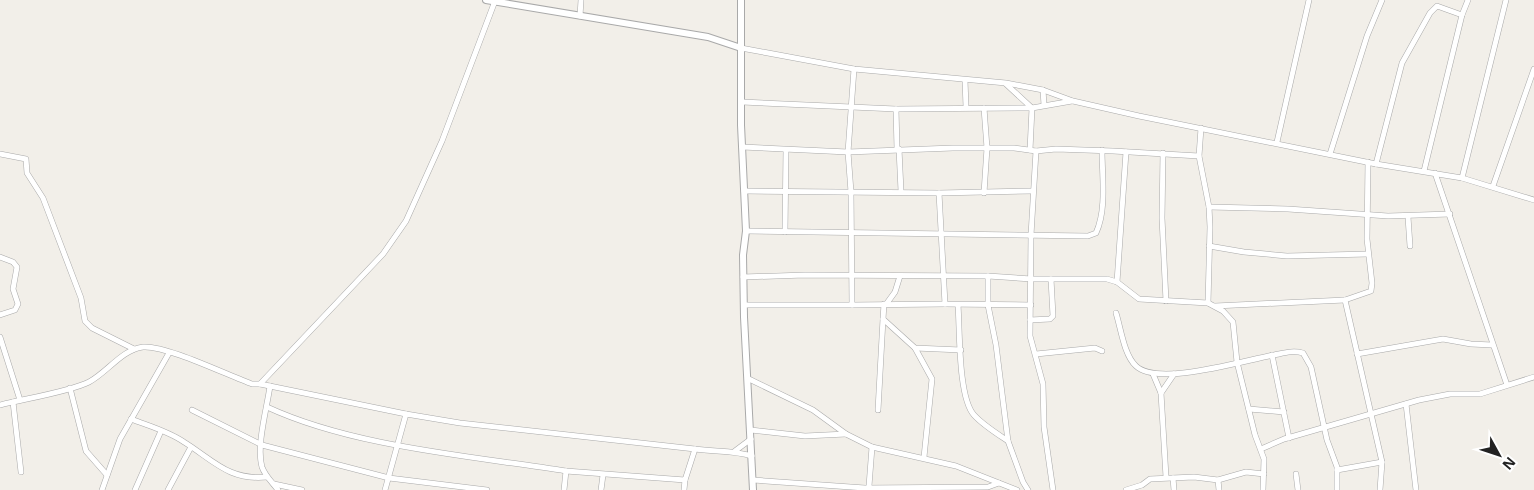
<svg xmlns="http://www.w3.org/2000/svg" width="1534" height="490" viewBox="0 0 1534 490" font-family="'Noto Sans',sans-serif">
<rect width="100%" height="100%" fill="#f2efe9"/>
<g fill="none" stroke-linecap="round" stroke-linejoin="round">
<defs>
<g id="minor">
<path d="M580,16L581,0"/>
<path d="M741,48L854,69L1006,83L1043,90L1073,101L1139,116L1376,164L1462,178L1534,200"/>
<path d="M965,80L966,107"/>
<path d="M1006,84L1032,108L1030,150"/>
<path d="M1043,90L1044,105"/>
<path d="M742,102L896,109L1032,108L1072,101"/>
<path d="M896,109L897,149"/>
<path d="M1201,128L1199,156L1209,207L1210,227L1208,303"/>
<path d="M1277,142L1309,0"/>
<path d="M742,147L848,152L953,148H1014L1036,151L1056,149L1113,151L1199,156"/>
<path d="M899,149L901,191"/>
<path d="M1036,151L1031,235L1030,336L1043,384L1044,427L1053,490"/>
<path d="M1163,153L1162,218L1166,301"/>
<path d="M0,154L26,159L27,173L43,198L81,298L85,321L92,328L134,349"/>
<path d="M1330,154L1367,36L1382,0"/>
<path d="M1376,164L1402,63L1430,13L1437,6L1462,15"/>
<path d="M1424,171L1462,15L1468,0"/>
<path d="M1435,173L1507,385"/>
<path d="M1462,178L1506,0"/>
<path d="M1493,186L1534,69"/>
<path d="M744,191L939,193L1033,191"/>
<path d="M939,193L945,304L1031,305"/>
<path d="M984,193L987,148L984,108"/>
<path d="M1209,207L1288,209L1388,216L1450,214"/>
<path d="M1408,217L1410,246"/>
<path d="M746,231L1088,236L1096,233C1107,209 1102,176 1102,150"/>
<path d="M785,232L786,150"/>
<path d="M1209,246L1244,252L1287,256L1368,254"/>
<path d="M0,257L13,262L17,267L13,289L18,304L15,310L0,315"/>
<path d="M988,276V305L996,345L1008,441L1023,482L1028,490"/>
<path d="M743,277L805,275L988,276L1032,279H1107L1117,282L1139,299L1208,303L1223,311L1233,322L1237,362L1255,435L1264,459L1263,490"/>
<path d="M1117,282L1126,152"/>
<path d="M1345,300L1382,462"/>
<path d="M887,303L895,292L900,276"/>
<path d="M884,304L883,319L915,348L961,350"/>
<path d="M744,305H852L851,192L848,152L854,69"/>
<path d="M852,305L945,304"/>
<path d="M958,305C960,331 958,397 974,415C983,425 996,433 1008,441"/>
<path d="M1215,306L1345,300L1371,291L1372,283L1367,239L1368,162"/>
<path d="M1116,313C1121,329 1124,355 1136,366C1158,387 1245,360 1274,355C1284,353 1293,350 1303,353L1311,367L1327,440L1337,467V490"/>
<path d="M1030,320L1050,319L1053,316L1051,279"/>
<path d="M0,337L20,400"/>
<path d="M915,348L932,379L924,457"/>
<path d="M1036,354L1095,348L1102,351"/>
<path d="M1357,354L1443,339L1471,344L1492,345"/>
<path d="M1272,355L1289,438"/>
<path d="M1153,374L1161,393L1166,477"/>
<path d="M749,379L813,410L846,434L872,447L956,466L1017,490"/>
<path d="M260,384L406,414L385,490"/>
<path d="M270,386C267,408 256,446 262,467C265,476 273,483 278,490"/>
<path d="M70,388L86,451L107,475"/>
<path d="M1161,393L1174,374"/>
<path d="M13,402L21,472"/>
<path d="M1406,404L1416,490"/>
<path d="M0,405C23,399 69,392 89,382C108,372 121,350 143,347C166,345 227,375 252,384H260L383,254L406,221L442,141L495,1"/>
<path d="M267,407C353,447 472,456 566,471"/>
<path d="M1249,409L1284,412"/>
<path d="M192,410L262,445L389,478L487,490"/>
<path d="M878,410L883,319"/>
<path d="M406,414L460,423L695,449"/>
<path d="M131,419C149,426 168,431 184,442C213,460 229,481 267,477"/>
<path d="M751,430L805,436L846,434"/>
<path d="M1261,449L1284,439L1419,400L1450,394H1480L1534,377"/>
<path d="M735,451L751,439"/>
<path d="M1337,470L1382,462L1380,490"/>
<path d="M1296,474L1298,490"/>
<path d="M1173,478L1174,490"/>
<path d="M753,480L865,488L988,487L999,483"/>
<path d="M1218,480L1219,490"/>
<path d="M274,484L302,490"/>
<path d="M869,486L872,447"/>
<path d="M102,490L120,439L169,353"/>
<path d="M135,490L161,431"/>
<path d="M168,490L191,447"/>
<path d="M564,490L566,471L685,480L695,449C715,452 733,450 752,456"/>
<path d="M601,490L603,475"/>
<path d="M684,490L685,480"/>
<path d="M1126,490L1142,485L1150,479L1194,477L1218,480L1246,472L1264,474"/>
</g>
<g id="tertiary">
<path d="M486,0L708,37L741,48"/>
<path d="M741,0V125L746,231L743,255L744,317L753,490"/>
</g>
</defs>
<use href="#minor" stroke="#a9a9a9" stroke-width="6"/>
<use href="#tertiary" stroke="#a9a9a9" stroke-width="8"/>
<use href="#minor" stroke="#fff" stroke-width="5"/>
<use href="#tertiary" stroke="#fff" stroke-width="6"/>
</g>
<g transform="translate(1499 455) rotate(130)" stroke="#ffffff" stroke-width="4" paint-order="stroke">
<path d="M0-4L9 19L0 12L-9 19Z" fill="#222222"/>
<text y="-8" font-size="14" font-weight="bold" text-anchor="middle" fill="#222222">N</text>
</g>
</svg>
